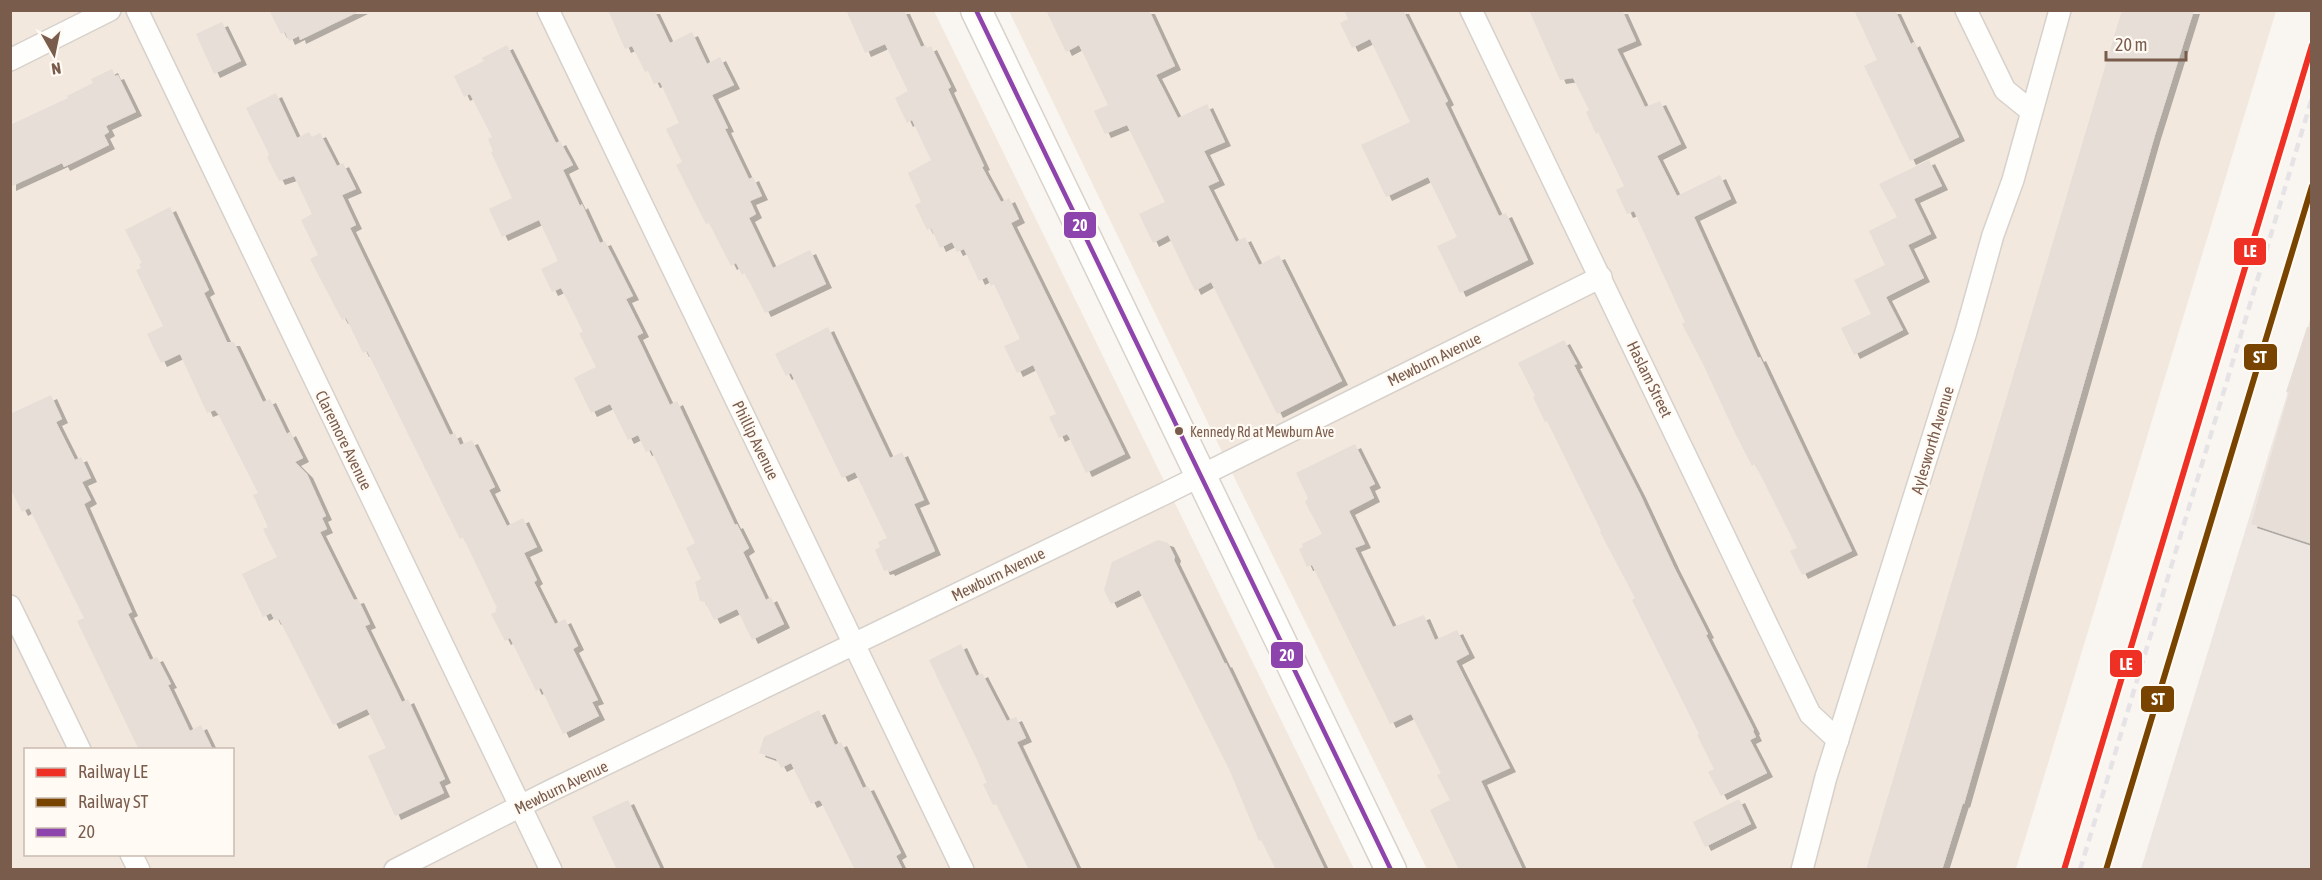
<svg xmlns="http://www.w3.org/2000/svg" width="2322" height="880" viewBox="0 0 2322 880" font-family="'Asap Condensed',sans-serif">
<defs>
<filter id="shadow"><feDropShadow dx="6" dy="4" stdDeviation="0" flood-color="#0004"/></filter>
</defs>
<rect width="100%" height="100%" fill="#f9f5f0"/>
<g fill="#f2e8de" fill-rule="evenodd">
<path d="M10,11H934L1354,869H11ZM26,750H232V854H26Z"/>
<path d="M1009,11H2276L2016,869H1427L1238,485Z"/>
</g>
<path fill="#ede5e0" d="M2311,317V869H2141Z"/>
<g fill="#e6ded7" filter="url(#shadow)">
<path d="M269,10H362L300,40L299,36L289,41L285,32L281,34Z"/>
<path d="M608,10H654L670,43L692,32L707,64L720,57L734,85L712,95L728,128L725,129L749,179L753,177L762,196L750,201L756,214L749,218L773,268L810,250L826,284L765,313L745,273L742,275L736,263L731,266L709,223L706,224L676,165L682,162L666,129L679,123L660,82L654,84L648,71L645,72L632,46L625,49Z"/>
<path d="M846,10H904L921,47L926,45L927,48L931,46L951,87L948,89L984,166L982,167L1001,202L1009,198L1019,219L1011,223L1125,454L1086,473L1069,437L1067,434L1059,438L1049,417L1056,414L1033,365L1017,373L1004,346L1020,339L994,284L991,286L987,277L979,281L964,249L957,252L952,242L940,248L931,228L927,230L915,205L921,202L908,173L931,160L912,120L907,123L895,98L908,91L885,44L865,53Z"/>
<path d="M1046,10H1149L1175,66L1156,75L1178,118L1207,104L1225,142L1204,151L1219,181L1208,186L1236,242L1245,237L1259,265L1279,255L1342,381L1277,414L1211,282L1195,291L1168,235L1153,243L1139,214L1165,202L1127,125L1105,134L1094,111L1108,105L1079,45L1066,52Z"/>
<path d="M1344,10H1403L1448,101L1445,103L1499,216L1506,213L1528,260L1460,293L1437,246L1457,237L1428,177L1386,197L1361,145L1410,122L1370,39L1352,48L1340,23L1348,19Z"/>
<path d="M1529,10H1622L1636,41L1617,49L1645,107L1660,101L1681,144L1657,156L1677,196L1720,175L1731,199L1694,217L1758,358L1760,357L1852,551L1802,575L1790,551L1797,548L1755,464L1752,466L1735,433L1703,364L1682,324L1685,322L1634,211L1627,214L1616,190L1624,186L1598,132L1596,134L1586,112L1589,110L1573,78L1560,80Z"/>
<path d="M1854,10H1895L1911,44L1914,42L1959,137L1910,161L1864,66L1877,60Z"/>
<path d="M2122,10H2194L2155,135L1964,804L1963,803L1942,870H1866Z"/>
<path d="M222,22L241,61L214,74L196,34Z"/>
<path d="M507,45L556,143L560,141L573,165L563,170L580,206L582,204L600,243L605,241L633,296L626,299L643,333L637,336L670,405L677,401L735,525L737,524L749,548L743,552L766,600L771,597L784,624L752,640L737,609L714,620L705,602L700,601L695,582L701,579L686,548L695,543L651,450L646,452L638,435L628,440L610,404L591,413L574,378L596,367L579,333L583,332L561,288L552,292L541,269L558,261L539,220L502,237L489,209L512,198L491,152L493,151L488,139L492,137L470,94L464,97L454,76L484,61L482,58Z"/>
<path d="M112,69L115,76L118,75L136,112L106,126L109,132L104,135L109,145L64,167L62,163L10,187V125L68,98L67,96L93,83L91,79Z"/>
<path d="M276,93L297,138L309,132L312,137L320,133L337,166L343,163L356,189L342,195L356,225L350,228L450,435L455,433L460,445L472,440L495,487L489,490L507,526L523,518L537,547L524,553L537,580L534,582L555,624L565,619L578,646L573,649L598,700L592,702L599,716L563,734L541,688L536,691L510,638L505,641L491,614L497,611L495,609L497,608L463,537L460,539L367,351L363,353L346,318L342,320L310,259L318,255L301,220L312,214L294,176L279,181L267,157L269,156L268,152L246,108Z"/>
<path d="M1929,160L1942,186L1914,199L1931,234L1908,245L1924,278L1886,297L1903,330L1854,355L1841,328L1871,314L1854,280L1885,265L1869,231L1897,217L1879,184Z"/>
<path d="M170,207L209,290L204,293L227,342H234L263,402L270,399L287,434L290,432L303,458L295,462L307,474L326,516L322,518L327,529L320,532L354,600L358,599L370,624L365,626L402,702L408,699L445,779L439,782L444,793L395,816L368,756L386,748L367,709L333,725L279,619L275,621L271,613L263,617L242,574L277,557L263,529L268,527L253,495L258,493L218,414L215,410L207,413L180,354L161,363L147,334L163,326L136,270L141,268L139,264L142,263L125,230Z"/>
<path d="M828,327L890,458L902,452L924,500L914,504L935,551L889,572L888,570L884,571L875,550L880,547L878,542L887,538L855,472L842,478L791,373L786,376L775,354Z"/>
<path d="M2307,327L2312,328V544L2251,524L2289,393L2286,392Z"/>
<path d="M1564,340L1577,364L1574,365L1640,494L1674,567L1708,634L1706,635L1754,730L1753,731L1756,737L1750,740L1767,773L1721,796L1708,772L1714,769L1697,735L1699,734L1632,600L1635,598L1600,532L1601,531L1547,421L1545,422L1533,397L1535,396L1518,363Z"/>
<path d="M51,395L62,419L56,422L75,460L81,457L91,478L82,482L91,500L84,504L132,612L128,614L150,660L157,657L171,684L168,685L190,731L201,725L213,750H139L77,621L84,618L29,508L22,512L10,488V414Z"/>
<path d="M1355,444L1375,484L1369,487L1374,498L1349,511L1365,544L1355,548L1393,627L1424,615L1435,640L1457,630L1469,654L1456,661L1510,768L1481,781L1523,870H1459L1430,810L1450,800L1437,775L1441,773L1411,714L1390,724L1312,565L1307,567L1299,549L1303,547L1302,544L1322,534L1305,502L1308,498L1296,473Z"/>
<path d="M1158,540L1168,543L1175,557L1174,560L1225,664L1226,663L1325,870H1276L1261,840L1259,841L1229,769L1139,590L1111,604L1104,590L1112,562Z"/>
<path d="M961,644L976,676L982,673L1007,721L1016,717L1026,738L1017,742L1078,870H1029L996,804L993,805L983,784L987,783L978,762L929,660Z"/>
<path d="M819,710L835,745L841,742L863,788L868,786L901,853L896,856L903,870H855L821,802L819,800L811,804L791,763L781,768L776,759L759,753L764,737Z"/>
<path d="M1739,799L1751,824L1705,847L1693,822Z"/>
<path d="M628,800L661,870H617L592,817Z"/>
</g>
<g fill="none" stroke-linecap="round" stroke-linejoin="round">
<defs>
<g id="street">
<path d="M137,10L551,870"/>
<path d="M548,10L963,870"/>
<path d="M1471,10L1810,714L1838,740"/>
<path d="M1966,10L2005,90L2031,111"/>
<path d="M10,60L110,10"/>
<path d="M10,606L80,750"/>
<path d="M131,854L139,870"/>
<path d="M395,870L550,791L1164,494L1601,277"/>
<path d="M1802,870L1826,777L1966,332L1993,235L2013,180L2060,10"/>
</g>
<path id="secondary" d="M976,10L1391,870"/>
</defs>
<use href="#street" stroke="#d7d1cb" stroke-width="24"/>
<use href="#secondary" stroke="#d9d2cb" stroke-width="33"/>
<use href="#street" stroke="#fefefd" stroke-width="21"/>
<use href="#secondary" stroke="#fefefd" stroke-width="30"/>
<path stroke="#e6e3e7" stroke-width="4.5" stroke-dasharray="9 6" stroke-linecap="butt" d="M2080,870L2312,98"/>
<defs>
<path id="bus-1" d="M976,10L1391,870"/>
</defs>
<use href="#bus-1" stroke="#fffaf3" stroke-width="9"/>
<use href="#bus-1" stroke="#8e44ad" stroke-width="4.5"/>
<defs>
<path id="rail-1" d="M2064,870L2312,45"/>
<path id="rail-2" d="M2106,870L2312,186"/>
</defs>
<use href="#rail-1" stroke="#fffaf3" stroke-width="10"/>
<use href="#rail-2" stroke="#fffaf3" stroke-width="10"/>
<use href="#rail-1" stroke="#ee3124" stroke-width="6"/>
<use href="#rail-2" stroke="#794400" stroke-width="6"/>
</g>
<circle fill="#7a5c4d" stroke="#fffaf3" stroke-width="2" cx="1179" cy="431" r="5"/>
<g text-anchor="middle" stroke-width="4.5" stroke-linejoin="round" paint-order="stroke">
<g font-size="14" fill="#7a5c4d" stroke="#fffaf3" text-anchor="start">
<text x="1190" y="437">Kennedy Rd at Mewburn Ave</text>
</g>
<g font-size="16" fill="#7a5c4d" stroke="#fffaf3">
<text transform="translate(1434 359) rotate(-26)" y="6">Mewburn Avenue</text>
<text transform="translate(1650 379) rotate(64)" y="6">Haslam Street</text>
<text transform="translate(344 440) rotate(64)" y="6">Claremore Avenue</text>
<text transform="translate(756 440) rotate(64)" y="6">Phillip Avenue</text>
<text transform="translate(1932 440) rotate(-73)" y="6">Aylesworth Avenue</text>
<text transform="translate(998 574) rotate(-26)" y="6">Mewburn Avenue</text>
<text transform="translate(561 787) rotate(-26)" y="6">Mewburn Avenue</text>
</g>
</g>
<g stroke="#fffaf3" stroke-width="2">
<rect x="1063" y="211" width="34" height="28" rx="6" fill="#8e44ad"/>
<rect x="2233" y="237" width="34" height="29" rx="6" fill="#ee3124"/>
<rect x="2243" y="343" width="35" height="28" rx="6" fill="#794400"/>
<rect x="1270" y="641" width="34" height="28" rx="6" fill="#8e44ad"/>
<rect x="2109" y="649" width="34" height="29" rx="6" fill="#ee3124"/>
<rect x="2140" y="685" width="35" height="28" rx="6" fill="#794400"/>
</g>
<g font-size="16" text-anchor="middle" font-weight="bold" fill="#fff">
<text x="1080" y="231">20</text>
<text x="2250" y="257">LE</text>
<text x="2260" y="363">ST</text>
<text x="1287" y="661">20</text>
<text x="2126" y="670">LE</text>
<text x="2158" y="705">ST</text>
</g>
<rect width="2322" height="880" fill="none" stroke="#7a5c4d" stroke-width="24"/>
<rect x="24" y="748" width="210" height="108" fill="#fffaf3" stroke="#cabbb1" stroke-width="1.5"/>
<rect x="36" y="768" width="30" height="9" fill="#ee3124" stroke="#cabbb1" stroke-width="1.5"/>
<text x="78" y="778" font-size="18" fill="#7a5c4d">Railway LE</text>
<rect x="36" y="798" width="30" height="9" fill="#794400" stroke="#cabbb1" stroke-width="1.5"/>
<text x="78" y="808" font-size="18" fill="#7a5c4d">Railway ST</text>
<rect x="36" y="828" width="30" height="9" fill="#8e44ad" stroke="#cabbb1" stroke-width="1.5"/>
<text x="78" y="838" font-size="18" fill="#7a5c4d">20</text>
<g transform="translate(54 54) rotate(171)" stroke="#fffaf3" stroke-width="4.5" paint-order="stroke">
<path d="M0-4.5L10 22L0 15L-10 22Z" fill="#7a5c4d"/>
<text y="-9" font-size="16" font-weight="bold" text-anchor="middle" fill="#7a5c4d">N</text>
</g>
<path d="M2106 51v9h80v-9" fill="none" stroke="#7a5c4d" stroke-width="3"/>
<text x="2115" y="51" font-size="18" fill="#7a5c4d" stroke="#fffaf3" stroke-width="4.5" paint-order="stroke">20 m</text>
</svg>
